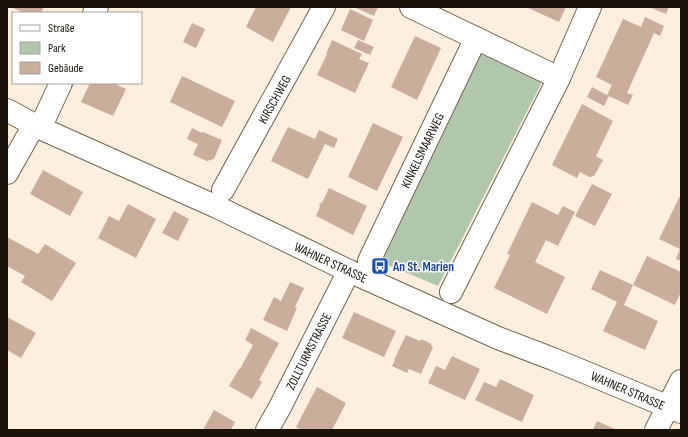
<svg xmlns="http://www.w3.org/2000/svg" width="688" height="437" viewBox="0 0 688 437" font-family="'Sofia Sans Condensed',sans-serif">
<rect width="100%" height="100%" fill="#fdefdf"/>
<path fill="#b0c7ad" d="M481,53L542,82L438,286L381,262Z"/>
<g fill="#caad9a">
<path d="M11,7H44L41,13H24Z"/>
<path d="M256,7H291L273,42L246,27Z"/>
<path d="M354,7H378L374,16Z"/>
<path d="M526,7H566L559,22Z"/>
<path d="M649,7H669L666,14Z"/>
<path d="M350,9L373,20L364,41L341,30Z"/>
<path d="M645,17L664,26L660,36L654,33L627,93L633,95L628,105L609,96L604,106L587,97L592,87L607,95L612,85L596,77L623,19L641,27Z"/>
<path d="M192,23L205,29L196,48L183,42Z"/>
<path d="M415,36L441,48L417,100L391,87Z"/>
<path d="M332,40L362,54L359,59L369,63L355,93L317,75L327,54H326Z"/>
<path d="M358,40L374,47L370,55L354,48Z"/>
<path d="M182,76L235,101L222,127L170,102Z"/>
<path d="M90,83H113L126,89L113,116L81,102Z"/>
<path d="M582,104L613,121L596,156L603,160L594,176L589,177L580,172L577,178L552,165Z"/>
<path d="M373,123L403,137L377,191L348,177Z"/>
<path d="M288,127L315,139L319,130L338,139L334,148L325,144L308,179L271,161Z"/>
<path d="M192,128L202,133L203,132L222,140L214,159L207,161L193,155L198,144L187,139Z"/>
<path d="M43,170L83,192L70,216L30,194Z"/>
<path d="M592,184L612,194L595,226L575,216Z"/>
<path d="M329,188L367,206L353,235L316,216L320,207L319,204L322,203Z"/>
<path d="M680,196L681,197V261L676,259L680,249L659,239Z"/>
<path d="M532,202L558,215L563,206L575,212L558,246L546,240L535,262L565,277L547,314L494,288L510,255L507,254Z"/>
<path d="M128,204L156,219L136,258L98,238L109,216L119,221Z"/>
<path d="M174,211L189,219L178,241L162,233Z"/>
<path d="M7,237L38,254L45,244L76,263L52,301L21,282L25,276L7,266Z"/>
<path d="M647,256L681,272V292L675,305L633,285Z"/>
<path d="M600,270L633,285L624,305L658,321L645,350L603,331L617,302L591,289Z"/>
<path d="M290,282L304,288L295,307L297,308L287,331L263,320L274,297L281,301Z"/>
<path d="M354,312L396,331L384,357L342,338Z"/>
<path d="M7,317L36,333L21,358L7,350Z"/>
<path d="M251,328L279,343L259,380L262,382L252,399L229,386L239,369H240L253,345L245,340Z"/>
<path d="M406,335L420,341L421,339L432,344L431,346L433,347L421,374L409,369L407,373L392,366L395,360H394Z"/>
<path d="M452,356L480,369L465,400L428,383L436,366L445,370Z"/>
<path d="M500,379L534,395L522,422L475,400L484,382L496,387Z"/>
<path d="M317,387L346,403L332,430H301L296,427Z"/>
<path d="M214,410L235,422L231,430H203Z"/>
<path d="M597,421L617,430H593Z"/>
</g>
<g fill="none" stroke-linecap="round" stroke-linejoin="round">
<defs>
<g id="minor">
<path d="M411,7L559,78"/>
<path d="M94,13L97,7"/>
<path d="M7,110L40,128L217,207L349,271L498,338L553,359L681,412"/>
<path d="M40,128L61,83"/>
<path d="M7,173L34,125"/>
<path d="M223,190L324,7"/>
<path d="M369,261L476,38"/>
<path d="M451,292L559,78L590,7"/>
<path d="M267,430L279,409L349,271"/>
<path d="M656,430L681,381"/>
</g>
</defs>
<use href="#minor" stroke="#77634c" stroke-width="24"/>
<use href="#minor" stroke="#fff" stroke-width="22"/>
</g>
<defs>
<symbol id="bus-square" viewBox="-11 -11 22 22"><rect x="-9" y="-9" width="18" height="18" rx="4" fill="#1a4fb4" stroke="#fff"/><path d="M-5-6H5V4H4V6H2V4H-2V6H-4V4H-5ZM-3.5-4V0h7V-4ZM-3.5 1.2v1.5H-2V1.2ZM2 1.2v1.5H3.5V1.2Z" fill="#fff"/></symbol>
</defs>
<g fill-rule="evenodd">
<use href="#bus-square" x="370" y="256" width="20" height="20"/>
</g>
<g text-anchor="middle" stroke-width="3" stroke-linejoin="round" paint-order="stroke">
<g font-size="13" fill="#1a1309" stroke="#fff">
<text transform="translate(274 99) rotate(-61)" y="5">KIRSCHWEG</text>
<text transform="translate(422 150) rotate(-64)" y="5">KINKELSMAARWEG</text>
<text transform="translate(331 262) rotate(25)" y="5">WAHNER STRASSE</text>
<text transform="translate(308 351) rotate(-63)" y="5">ZOLLTURMSTRASSE</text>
<text transform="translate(628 390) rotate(23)" y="5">WAHNER STRASSE</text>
</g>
<g font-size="13" font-weight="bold" fill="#164399" stroke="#fff" text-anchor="start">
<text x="393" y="271">An St. Marien</text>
</g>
</g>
<rect width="688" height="437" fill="none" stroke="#1a1309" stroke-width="16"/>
<rect x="12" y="12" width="130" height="72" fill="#ffffff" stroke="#a3a19d"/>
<rect x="20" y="25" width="20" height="6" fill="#ffffff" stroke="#a3a19d"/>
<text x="48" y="32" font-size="12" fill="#1a1309">Straße</text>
<rect x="20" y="42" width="20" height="12" fill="#b0c7ad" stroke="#a3a19d"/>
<text x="48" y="52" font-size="12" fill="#1a1309">Park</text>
<rect x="20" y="62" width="20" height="12" fill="#caad9a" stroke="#a3a19d"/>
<text x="48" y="72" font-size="12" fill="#1a1309">Gebäude</text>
</svg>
